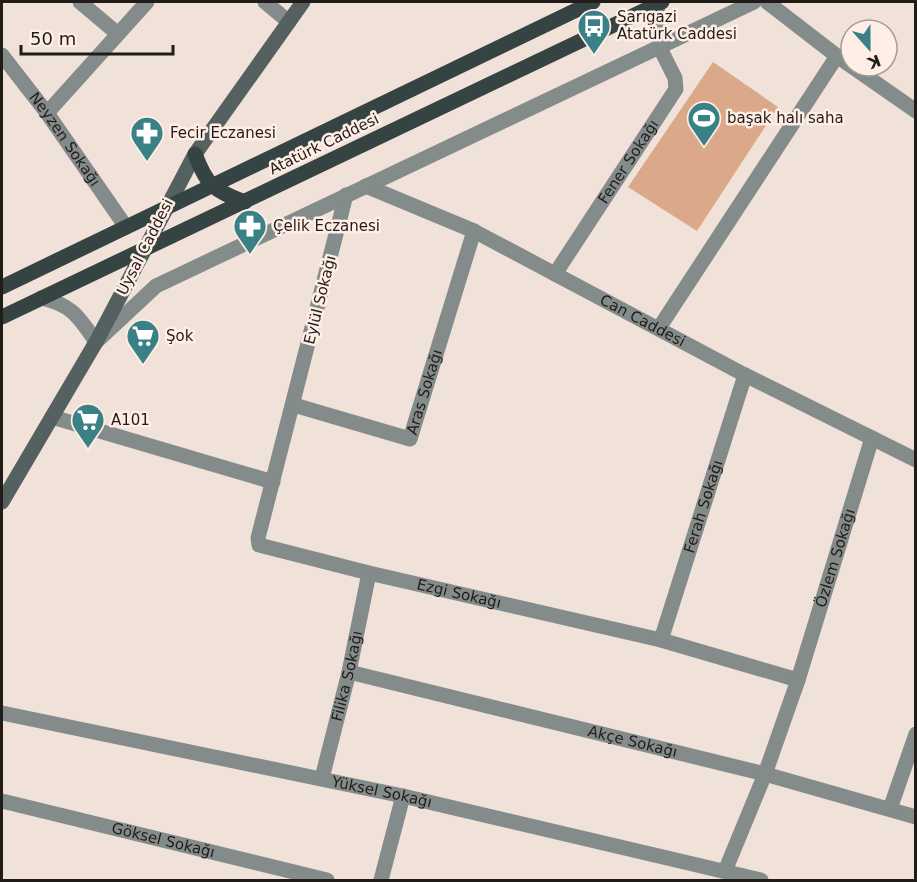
<svg xmlns="http://www.w3.org/2000/svg" width="917" height="882" viewBox="0 0 917 882" font-family="'DejaVu Sans',sans-serif">
<rect width="100%" height="100%" fill="#f0e1d9"/>
<path fill="#dba88a" d="M713,62L778,107L697,231L628,187Z"/>
<g fill="none" stroke-linecap="round" stroke-linejoin="round">
<g stroke="#838b8b" stroke-width="15">
<path d="M80,2L118,34"/>
<path d="M265,2L289,22"/>
<path d="M767,2L837,56L916,111"/>
<path id="s1" d="M2,55L47,113L126,227"/>
<path d="M47,113L147,2"/>
<path id="s2" d="M366,186L474,231L745,375L916,460"/>
<path id="s3" d="M346,195L258,538L259,545L369,573L661,640L798,680"/>
<path id="s4" d="M555,274L676,89L675,78L660,48L657,4"/>
<path d="M41,298C71,304 79,317 96,342L156,286L754,2"/>
<path d="M659,328L837,56"/>
<path id="s5" d="M294,405L410,439L474,231"/>
<path d="M52,417L273,482"/>
<path id="s6" d="M661,640L745,375"/>
<path id="s7" d="M349,672L765,774L916,817"/>
<path id="s8" d="M2,713L403,796L761,880"/>
<path id="s9" d="M322,778L349,672L369,573"/>
<path id="s10" d="M2,801L327,880"/>
<path d="M890,809L916,734"/>
<path id="s11" d="M725,871L765,774L798,680L872,438"/>
<path d="M381,880L403,796"/>
</g>
<path stroke="#556061" stroke-width="15" d="M2,502L96,342L195,154L303,2"/>
<g stroke="#354343" stroke-width="15">
<path d="M195,154C207,186 213,190 245,202"/>
<path d="M2,287L593,2"/>
<path d="M2,317L662,2"/>
</g>
</g>
<defs>
<symbol id="bus-pin" viewBox="-11 -11 22 30"><path d="M0 17L-7.5 6A9.5 9.5 0 1 1 7.5 6Z" fill="#398186" stroke="#feeee6"/><path d="M-5-6H5V4H4V6H2V4H-2V6H-4V4H-5ZM-3.5-4V0h7V-4ZM-3.5 1.2v1.5H-2V1.2ZM2 1.2v1.5H3.5V1.2Z" fill="#fff"/></symbol>
<symbol id="stadium-pin" viewBox="-11 -11 22 30"><path d="M0 17L-7.5 6A9.5 9.5 0 1 1 7.5 6Z" fill="#398186" stroke="#feeee6"/><path d="M0-5a6.5 5 0 1 0 0 10a6.5 5 0 1 0 0-10ZM-3.5-1.8h7v3.6h-7Z" fill="#fff"/></symbol>
<symbol id="pharmacy-pin" viewBox="-11 -11 22 30"><path d="M0 17L-7.5 6A9.5 9.5 0 1 1 7.5 6Z" fill="#398186" stroke="#feeee6"/><path d="M-2-6h4v4h4v4h-4v4h-4v-4h-4v-4h4Z" fill="#fff"/></symbol>
<symbol id="supermarket-pin" viewBox="-11 -11 22 30"><path d="M0 17L-7.5 6A9.5 9.5 0 1 1 7.5 6Z" fill="#398186" stroke="#feeee6"/><path d="M-6-5.5h2.5l.6 2H6L4.5 2H-2.5L-4.4-4H-6ZM-1.5 3.2a1.3 1.3 0 1 0 .1 0ZM3 3.2a1.3 1.3 0 1 0 .1 0Z" fill="#fff"/></symbol>
</defs>
<g fill-rule="evenodd">
<use href="#bus-pin" x="575" y="7" width="38" height="52"/>
<use href="#stadium-pin" x="685" y="99" width="38" height="52"/>
<use href="#pharmacy-pin" x="128" y="114" width="38" height="52"/>
<use href="#pharmacy-pin" x="231" y="207" width="38" height="52"/>
<use href="#supermarket-pin" x="124" y="317" width="38" height="52"/>
<use href="#supermarket-pin" x="69" y="401" width="38" height="52"/>
</g>
<g text-anchor="middle" stroke-width="5" stroke-linejoin="round" paint-order="stroke">
<g font-size="15" fill="#221c19" stroke="#feeee6" text-anchor="start">
<text x="617" y="22">Sarıgazi<tspan x="617" dy="17">Atatürk Caddesi</tspan></text>
<text x="727" y="123">başak halı saha</text>
<text x="170" y="138">Fecir Eczanesi</text>
<text x="273" y="231">Çelik Eczanesi</text>
<text x="166" y="341">Şok</text>
<text x="111" y="425">A101</text>
</g>
<g font-size="15" fill="#221c19" stroke="#feeee6">
<text dy="5" stroke="none"><textPath href="#s1" startOffset="105">Neyzen Sokağı</textPath></text>
<text transform="translate(324 144) rotate(-26)" y="5">Atatürk Caddesi</text>
<text dy="5" stroke="none"><textPath href="#s4" startOffset="134">Fener Sokağı</textPath></text>
<text transform="translate(145 247) rotate(-63)" y="5">Uysal Caddesi</text>
<text transform="translate(320 300) rotate(-76)" y="5">Eylül Sokağı</text>
<text dy="5" stroke="none"><textPath href="#s2" startOffset="308">Can Caddesi</textPath></text>
<text dy="5" stroke="none"><textPath href="#s5" startOffset="170">Aras Sokağı</textPath></text>
<text dy="5" stroke="none"><textPath href="#s6" startOffset="140">Ferah Sokağı</textPath></text>
<text dy="5" stroke="none"><textPath href="#s11" startOffset="332">Özlem Sokağı</textPath></text>
<text dy="5" stroke="none"><textPath href="#s3" startOffset="567">Ezgi Sokağı</textPath></text>
<text dy="5" stroke="none"><textPath href="#s9" startOffset="105">Filika Sokağı</textPath></text>
<text dy="5" stroke="none"><textPath href="#s7" startOffset="292">Akçe Sokağı</textPath></text>
<text dy="5" stroke="none"><textPath href="#s8" startOffset="388">Yüksel Sokağı</textPath></text>
<text dy="5" stroke="none"><textPath href="#s10" startOffset="166">Göksel Sokağı</textPath></text>
</g>
</g>
<rect width="917" height="882" fill="none" stroke="#221c19" stroke-width="6"/>
<g transform="translate(869 48) rotate(159)"><circle r="28" fill="#feeee6" stroke="#a69a94" stroke-width="1.5"/>
<path d="M0-4.5L10 22L0 15L-10 22Z" fill="#398186"/>
<text y="-9" font-size="16" font-weight="bold" text-anchor="middle" fill="#221c19">K</text>
</g>
<path d="M21 45v9h152v-9" fill="none" stroke="#221c19" stroke-width="3"/>
<text x="30" y="45" font-size="18" fill="#221c19" stroke="#feeee6" stroke-width="4.5" paint-order="stroke">50 m</text>
</svg>
